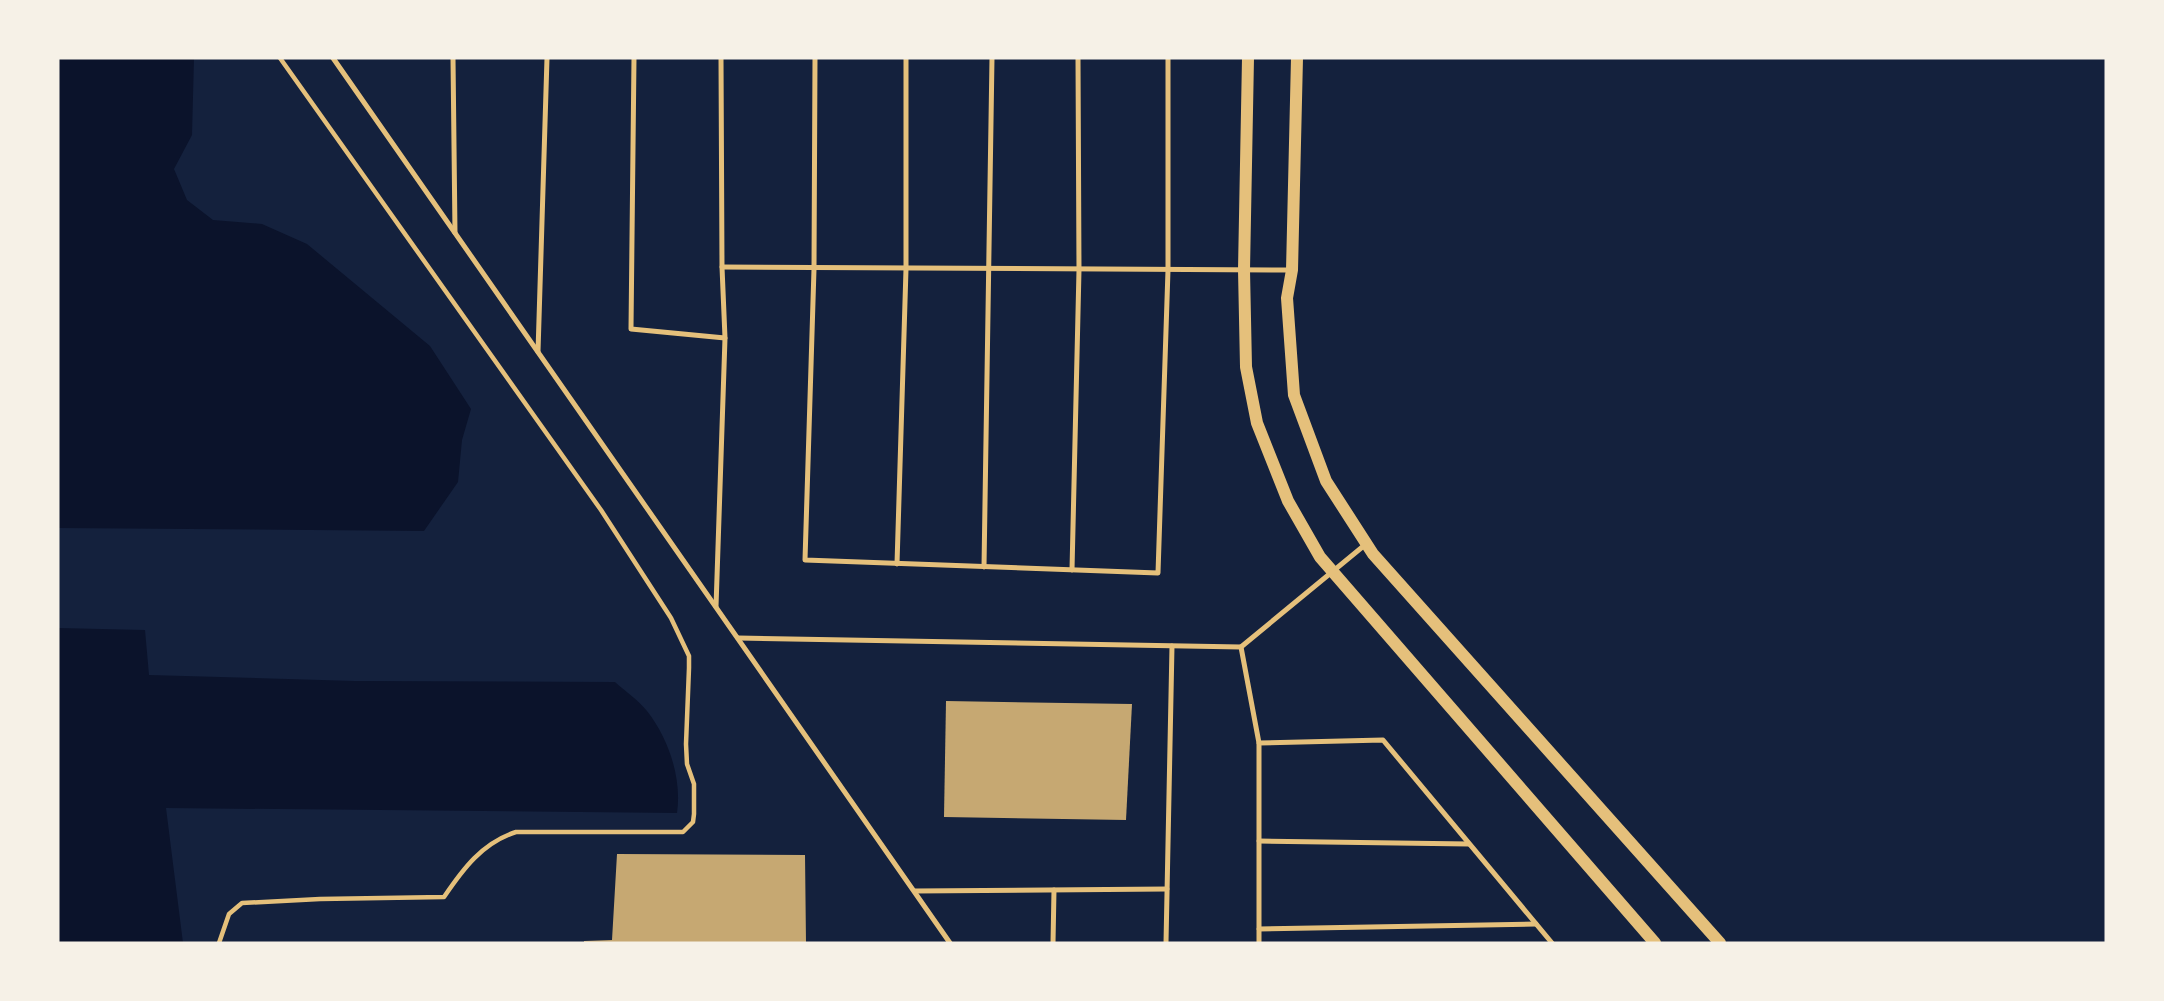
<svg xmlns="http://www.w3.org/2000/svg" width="2164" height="1001" viewBox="0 0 2164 1001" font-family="'Archivo Narrow',sans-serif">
<rect width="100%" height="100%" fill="#14213d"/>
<g fill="#0b132b">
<path d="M58,58H194L192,135L174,169L187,200L213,220L262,224L307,244L430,346L471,409L462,440L458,482L424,531L58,528Z"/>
<path d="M58,628L145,630L149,675L355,681L615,682C625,691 638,700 647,711C669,739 682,779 677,813L166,808L183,943H58Z"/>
</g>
<g fill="#c6a872">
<path d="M946,701L1132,704L1126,820L944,817Z"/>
<path d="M617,854L805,855L806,943H584V941L612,940Z"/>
</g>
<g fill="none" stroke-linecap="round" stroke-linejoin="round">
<path stroke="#e5c07b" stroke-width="4.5" d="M219,943L229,914L242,903L320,899L444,897C463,869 482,843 516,832H683L693,822L694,814V784L687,764L686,744L689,668V656L671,618L601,510L280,58"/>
<g stroke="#e5c07b" stroke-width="5">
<path d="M333,58L950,943"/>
<path d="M453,58L455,233"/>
<path d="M634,58L631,329L725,338L722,267L721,58"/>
<path d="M815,58L814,269L805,560L1158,573L1168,270V58"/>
<path d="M722,267L1292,270"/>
<path d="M538,352L547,58"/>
<path d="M897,564L906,269V58"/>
<path d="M984,567L992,58"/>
<path d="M1072,570L1079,270L1078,58"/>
<path d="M716,607L725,338"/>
<path d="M738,638L1241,647L1366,544"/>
<path d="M1241,647L1259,743"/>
<path d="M1259,841L1469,844"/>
<path d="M915,891L1167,889"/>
<path d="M1259,929L1536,924"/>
<path d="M1053,943L1054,890"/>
<path d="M1166,943L1172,646"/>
<path d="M1259,943V743L1383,740L1552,943"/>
</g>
<g stroke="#e5c07b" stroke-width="12">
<path d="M1248,58L1244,270L1246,367L1257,423L1288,501L1320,557L1655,943"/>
<path d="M1297,58L1292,270L1287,298L1294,395L1326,481L1373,554L1720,943"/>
</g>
</g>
<rect width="2164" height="1001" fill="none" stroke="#f6f1e7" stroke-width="119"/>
</svg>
